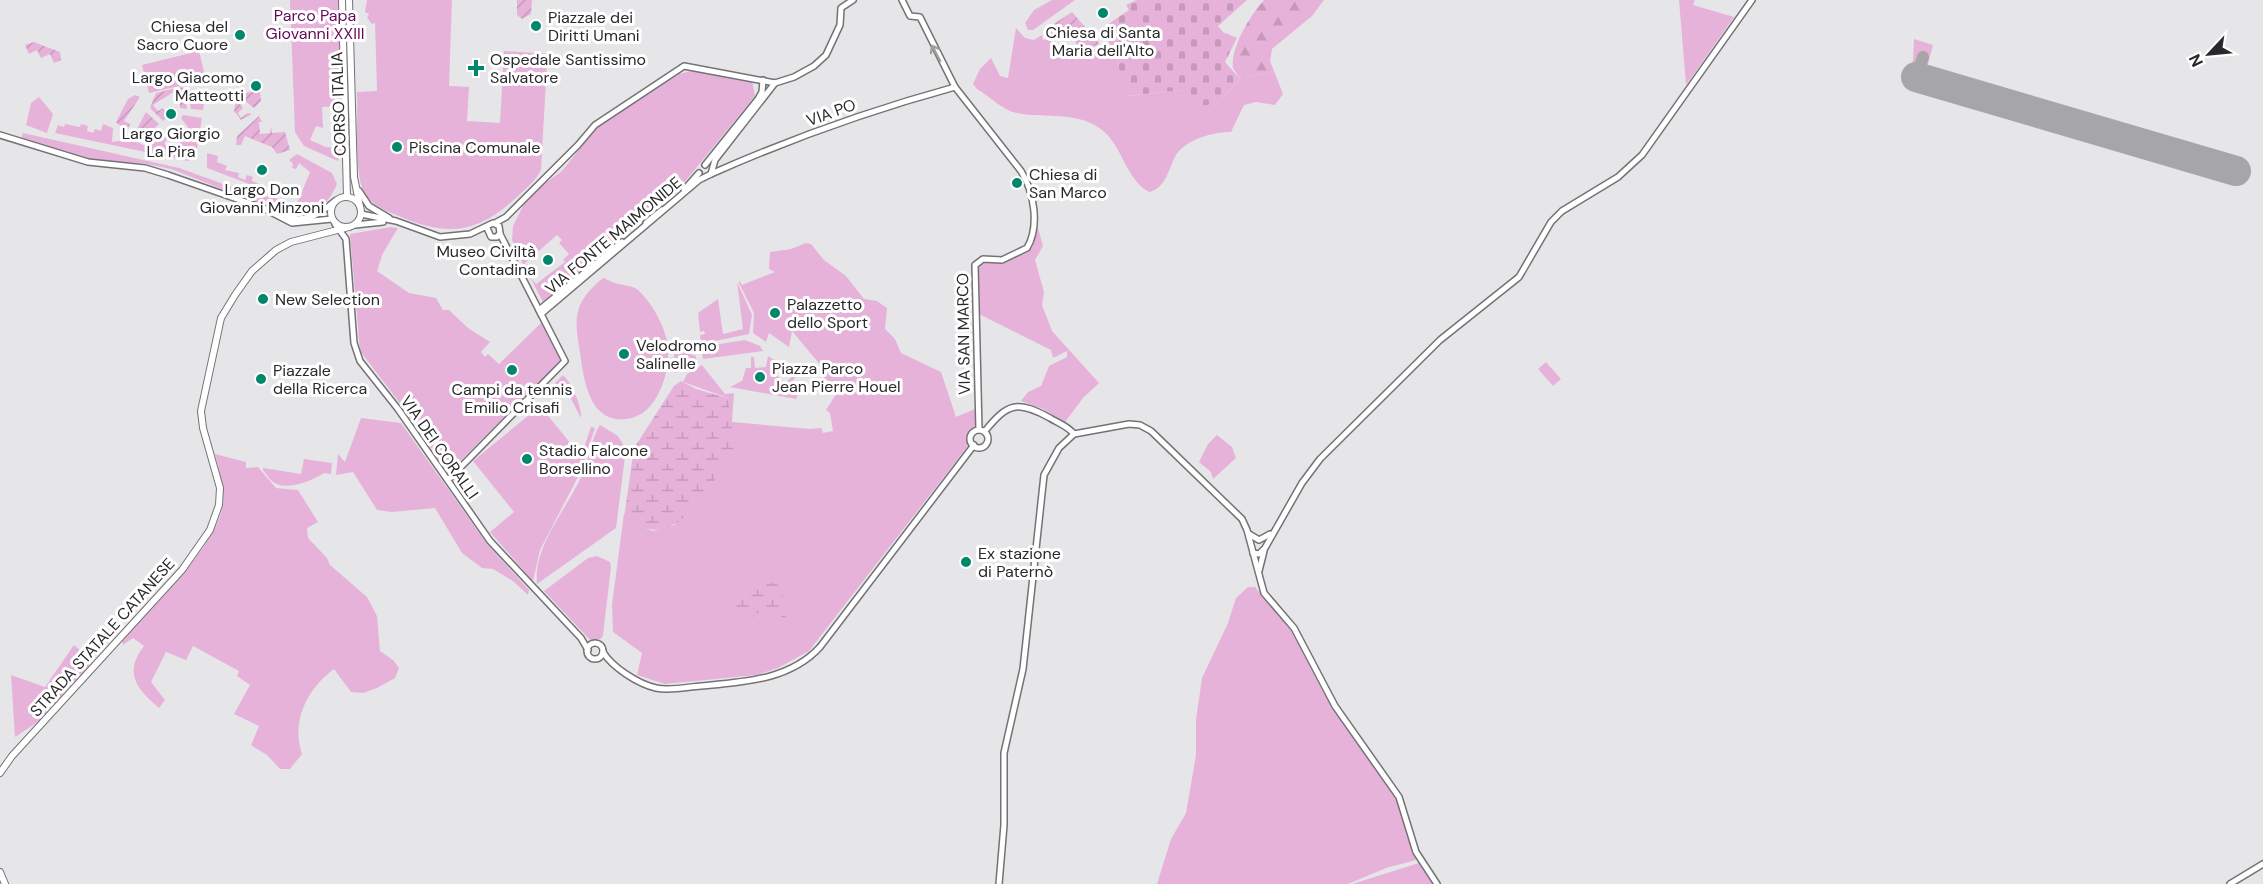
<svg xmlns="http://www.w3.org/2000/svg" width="2263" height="884" viewBox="0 0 2263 884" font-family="'DM Sans',sans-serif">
<defs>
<pattern id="forest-firs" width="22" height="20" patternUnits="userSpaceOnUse" patternTransform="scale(1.5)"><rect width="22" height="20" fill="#e7b2da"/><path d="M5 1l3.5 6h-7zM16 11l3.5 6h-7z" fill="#c699bb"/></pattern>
<pattern id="wetland-marsh" width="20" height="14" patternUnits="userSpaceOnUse" patternTransform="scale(1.5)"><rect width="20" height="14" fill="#e7b2da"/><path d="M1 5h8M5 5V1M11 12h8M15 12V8" fill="none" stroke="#c699bb"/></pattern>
<pattern id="cemetery-stones" width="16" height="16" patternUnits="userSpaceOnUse" patternTransform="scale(1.5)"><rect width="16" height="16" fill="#e7b2da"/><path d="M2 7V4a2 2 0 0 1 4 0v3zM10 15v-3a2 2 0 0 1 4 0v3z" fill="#c699bb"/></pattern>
<pattern id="garden-furrows" width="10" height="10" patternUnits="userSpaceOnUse" patternTransform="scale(1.5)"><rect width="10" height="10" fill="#e7b2da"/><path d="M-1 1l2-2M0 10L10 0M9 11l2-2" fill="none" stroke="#c699bb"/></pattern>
</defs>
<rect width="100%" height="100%" fill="#e6e6e9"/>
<g fill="#e7b2da">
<path d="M290,0H338L342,106L322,107L323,128L316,126L310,140L326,147L342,148L338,161L304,146L295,132Z"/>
<path d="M367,0H452L449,86L469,87L467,121L500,123L504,51L551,54V62H547L541,170C536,181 526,188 517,197C478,233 449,237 401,217C387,211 371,206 364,192C354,174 358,115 357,92L377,91L375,23L372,24L367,18L369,14L365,12Z"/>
<path d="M1052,0H1075L1033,30H1028L1025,23L1034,10Z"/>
<path d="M1679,0H1695L1693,5L1734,17L1686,85Z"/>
<path d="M1016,28L1025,38L1034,40L1042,35L1043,40L1049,38L1056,51L1076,54L1110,45L1116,57L1129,96L1182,90L1218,103L1240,79L1274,71L1283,94L1275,105L1256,102L1244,105L1231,132C1214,132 1186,139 1176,155C1169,167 1166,189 1149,192C1126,180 1122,145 1102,130C1076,110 1046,119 1017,113C1004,111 989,96 977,89L973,84L980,69L991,58L1000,76L1008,78Z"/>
<path d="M1914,39L1933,45L1927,68L2249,163L2243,185L1909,89L1906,87L1913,60Z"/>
<path d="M199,51L206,80L149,93L142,65Z"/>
<path d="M695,70L752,80L755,96L683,184L543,302L530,277L536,284L565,262L563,260L569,254L559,243L562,240L557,235L525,263L531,272L528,275L512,240L513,226L524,204L544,184L562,171L598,126L679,74Z"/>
<path d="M187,89L206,92L203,110L191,109Z"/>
<path d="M39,97L53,114L47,133L26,125L31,103Z"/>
<path d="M183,115L202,118L196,155L188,161L55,133L58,125L64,127L65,124L80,127L81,124L88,126L87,131L93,133L95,129L101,131L103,124L113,128L112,142L126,140L127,134L137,135V142L150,148L151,142L161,130L169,137L164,143L168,148L173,143L176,146L181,141L177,137L190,130L181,118Z"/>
<path d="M23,133L179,168L254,195L273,197L296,206L310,172L299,163L296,169L292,168L293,164L289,160L297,154L332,173L337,184C328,204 316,219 291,216L171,169L142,163L94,161L21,139Z"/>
<path d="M207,153L218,156L217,162L227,166L225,170L239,173L238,177L245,180L247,175L253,177L252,181L259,184L257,187L207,168Z"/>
<path d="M1037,224L1043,246L1035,260L1044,292L1042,305L1052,331L1099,383L1083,398L1065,422L1043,409L1021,401L1028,392L1041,386L1049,366L1067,357V351L1053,358L1051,350L977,313L979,266L987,262L1003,263L1026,253L1032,248Z"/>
<path d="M391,227L398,228L383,253L377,271L409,293L436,298L443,310H449L468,328L490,342L481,352L485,357L488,354L499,364L541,323L561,361L451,470H446L412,419L360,351L350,234Z"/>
<path d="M806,243L811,244L824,260L846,276L864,299L877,301L887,308L885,329L895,339L901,353L941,372L956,417L975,409L976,424L968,435L967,447L809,651L778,668L757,675L665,684L637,675L642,653L613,632L612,605L624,513L627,521L653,531L675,525L729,422L728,398L683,382L687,374L702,365L725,394L734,393L732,422L810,429L821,428L823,433L833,431L830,413L826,410L840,388L824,378L827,373L792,331L789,347L769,333L766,342L753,333L754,313L739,283V280L742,285L775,272L769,269L770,252L791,249Z"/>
<path d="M604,278C607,279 609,281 612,282C621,286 630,284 638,290C652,303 663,323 667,341C672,368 659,415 627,419C589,424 584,380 580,353C578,339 574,322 579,308C581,299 597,281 604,278Z"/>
<path d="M737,282L752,315L749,334L701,344L700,335L705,334L704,331L700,332L698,313L718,299L723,334L743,329Z"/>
<path d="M745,340L760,346L763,351L703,359L701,347Z"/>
<path d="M674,349L696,356V360L689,368L674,373Z"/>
<path d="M768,356L782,365L775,374L786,383L794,374L796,376L788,389L798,395L796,399L730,387L742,381L746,368H751V357H754L755,368L766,367Z"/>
<path d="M1546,362L1561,379L1553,386L1538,369Z"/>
<path d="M563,375C572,383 582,407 581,418L569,395L555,383Z"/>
<path d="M540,406L581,456L591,427L595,428L580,473L540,550L533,581L490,532L514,512L473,461Z"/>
<path d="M361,418L401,423L487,544L529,590L528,595L513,581L493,569L482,568L462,553L435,508L392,512L377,510L353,472L336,475L338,454L345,462Z"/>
<path d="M600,425L618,436L626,449L616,528L537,584C533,545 568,508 583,473C589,458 591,439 600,425Z"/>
<path d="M1217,435L1232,447L1236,458L1213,479L1211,472L1199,462L1208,444Z"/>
<path d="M215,454L246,462V468L258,467L276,488L298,490L318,522L307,528L308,538L327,558L330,565L367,597L377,616L380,651L393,660L399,668L395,678L377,688L363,693L351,692L334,669C307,689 291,721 302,754L290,769H280L267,755L251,745L259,726L234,714L250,685L237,676L239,671L193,646L186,660L166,652L151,682L165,700L159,708C135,688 124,672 144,646L133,638L123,645L122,641C151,608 217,547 223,504C225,487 219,470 215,454Z"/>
<path d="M304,459L332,463L331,474L324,473C314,480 289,490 277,484C271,482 267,475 263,470V468L301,474Z"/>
<path d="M597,556L610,562L611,567L603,635L601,639L590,640L544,591L588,558Z"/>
<path d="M1248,587H1255L1290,629L1322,690L1397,799L1416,860L1386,868L1348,884H1157L1171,839L1186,813L1196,755V720L1202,678L1228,623L1236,598Z"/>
<path d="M74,645L93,662L39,721L15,737L11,675L45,687Z"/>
<path d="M1419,863L1433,884H1352Z"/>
</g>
<path fill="url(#forest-firs)" d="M1264,0H1324L1312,16L1272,49L1270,61L1274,71L1240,79L1233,68C1230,48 1251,14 1264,0Z"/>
<g fill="url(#wetland-marsh)">
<path d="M681,381L696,389L728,398L735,448C716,476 685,541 645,528C637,526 629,524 624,518L634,448L674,386Z"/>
<path d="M766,579L784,588L782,592L786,618L757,613L747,621L738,620L730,604L738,595L746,596L756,583Z"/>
</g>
<path fill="url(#cemetery-stones)" d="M1136,0H1247L1218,26L1223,32L1237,38L1225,62L1240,79L1218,103L1195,107L1182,90L1128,96L1114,52L1105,36L1104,27L1129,10L1126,5Z"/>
<g fill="url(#garden-furrows)">
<path d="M517,0H532L531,14L522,19L517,15Z"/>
<path d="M1072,12L1099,43L1098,45L1081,50L1066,29L1051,36L1049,27Z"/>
<path d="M34,42L60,52L61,60L54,63L50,54L41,58L37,50L29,54L25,45Z"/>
<path d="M180,87L184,88L187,109L180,108V91L172,93L153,105L158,111L163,108L168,116L163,121L150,108L156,93Z"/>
<path d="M260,91L261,101L254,108L245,101L240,104L243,108L238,113L241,118L248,113L252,114L241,120L234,111L237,94Z"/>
<path d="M135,95L140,97L124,121L130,124L129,127L120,126L116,122L128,99Z"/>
<path d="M146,112L159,124L151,132L137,129Z"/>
<path d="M259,116L262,122H259L260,134L270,133L271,126L272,133L285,132L290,150L277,154L272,147L245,136L241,145H236L237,136Z"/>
</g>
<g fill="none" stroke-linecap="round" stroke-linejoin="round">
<path stroke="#a6a6a8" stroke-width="12" d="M1916,77L1923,57"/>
<path stroke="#a6a6a8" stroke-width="30" d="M1916,77L2236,171"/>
<defs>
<g id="tertiary">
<path d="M902,0L910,16L920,17L955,87L1021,171C1034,192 1040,226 1027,248L1002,260L983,259L975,265L979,430"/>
<path d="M0,135L88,162L145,168L168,175L263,208L292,223L332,219"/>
<path d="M705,165L758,99L762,92L763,80"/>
<path d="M711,174C790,139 871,110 955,87"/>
<path d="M684,190L699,173"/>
<path d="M359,191L369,206L389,218"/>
<path d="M361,214L396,221L440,237L470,234L493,223L499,226L500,233L497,237H491L487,228"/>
<path d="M286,217C307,223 320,214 335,201"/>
<path d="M495,223L506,217L578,145L595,125L684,66L775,83L794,77L814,66L826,55L840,25L841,8L853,0"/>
<path d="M646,223L662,210"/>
<path d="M335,224L346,239L354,343L360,361L398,409L490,541L581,638L588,650"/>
<path d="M355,225L383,222"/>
<path d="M539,310L622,242"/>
<path d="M541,314L699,180L711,174L715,160L775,83"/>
<circle cx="979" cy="439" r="9"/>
<path d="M985,431C1008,403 1017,400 1050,418C1058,423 1068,426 1074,434"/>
<path d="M448,480L565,361L500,234"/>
<path d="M1249,534L1259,540L1270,534"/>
<path d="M1253,553L1259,554L1265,548L1302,483L1320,459L1440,340L1519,277L1551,222L1562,211L1618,177L1642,155L1752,0"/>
<path d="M1259,571L1264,551"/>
<circle cx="595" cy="651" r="8"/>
<path d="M603,652C612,667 638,684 656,688C670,691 687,687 701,686C744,682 790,680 820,647L974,445"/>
<path d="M999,884L1004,825V753L1023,669L1044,475L1059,448L1074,434L1129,424L1140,425L1151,431L1242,519L1247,530L1264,593L1294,628L1335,706L1399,797L1416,852L1437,884"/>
<path d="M2230,884L2263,864"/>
</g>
<g id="secondary">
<path d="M342,0L347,197"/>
<path d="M349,0L354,177L360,207"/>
<circle cx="346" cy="212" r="15"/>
<path d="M0,773L12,756L182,570L210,530L219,505L220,488L203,428L201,411L221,318L235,295L252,271L276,250L291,242L349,227"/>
<path d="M0,872L5,884"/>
</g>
</defs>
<use href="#tertiary" stroke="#737376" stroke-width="8"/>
<use href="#secondary" stroke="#737376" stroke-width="8"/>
<use href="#tertiary" stroke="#fff" stroke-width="5"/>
<use href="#secondary" stroke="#fff" stroke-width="6"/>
</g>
<defs><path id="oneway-shaft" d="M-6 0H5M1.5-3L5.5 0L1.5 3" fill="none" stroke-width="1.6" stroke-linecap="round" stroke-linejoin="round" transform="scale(1.5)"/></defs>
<use stroke="#9f9fa0" href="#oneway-shaft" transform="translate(936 53) rotate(-118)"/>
<g fill="#00876b" stroke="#fff" stroke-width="2">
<circle cx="1103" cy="13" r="6"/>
<circle cx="536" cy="26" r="6"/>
<circle cx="240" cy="35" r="6"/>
<path d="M473 59h6v6h6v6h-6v6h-6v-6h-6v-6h6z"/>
<circle cx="256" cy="86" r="6"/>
<circle cx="171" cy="114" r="6"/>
<circle cx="397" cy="147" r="6"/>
<circle cx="262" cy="170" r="6"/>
<circle cx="1017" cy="183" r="6"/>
<circle cx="548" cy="260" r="6"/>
<circle cx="263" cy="299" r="6"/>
<circle cx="775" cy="313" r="6"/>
<circle cx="624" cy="354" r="6"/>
<circle cx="512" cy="370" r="6"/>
<circle cx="760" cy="377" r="6"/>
<circle cx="261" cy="379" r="6"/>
<circle cx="527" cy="459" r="6"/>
<circle cx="966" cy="562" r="6"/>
</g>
<g text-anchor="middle" stroke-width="6" stroke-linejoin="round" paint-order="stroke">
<g font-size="16" fill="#610a55" stroke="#fff">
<text x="315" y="21">Parco Papa<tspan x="315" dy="18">Giovanni XXIII</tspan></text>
</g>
<g font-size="16" fill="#29292b" stroke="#fff" text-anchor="start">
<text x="548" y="23">Piazzale dei<tspan x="548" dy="18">Diritti Umani</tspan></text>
<text x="228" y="32" text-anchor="end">Chiesa del<tspan x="228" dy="18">Sacro Cuore</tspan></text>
<text x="1103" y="38" text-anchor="middle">Chiesa di Santa<tspan x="1103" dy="18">Maria dell'Alto</tspan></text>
<text x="490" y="65">Ospedale Santissimo<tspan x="490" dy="18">Salvatore</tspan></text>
<text x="244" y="83" text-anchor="end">Largo Giacomo<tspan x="244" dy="18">Matteotti</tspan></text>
<text x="171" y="139" text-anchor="middle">Largo Giorgio<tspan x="171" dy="18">La Pira</tspan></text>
<text x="409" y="153">Piscina Comunale</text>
<text x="1029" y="180">Chiesa di<tspan x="1029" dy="18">San Marco</tspan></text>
<text x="262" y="195" text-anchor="middle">Largo Don<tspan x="262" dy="18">Giovanni Minzoni</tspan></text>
<text x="536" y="257" text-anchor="end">Museo Civiltà<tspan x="536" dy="18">Contadina</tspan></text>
<text x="275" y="305">New Selection</text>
<text x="787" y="310">Palazzetto<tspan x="787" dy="18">dello Sport</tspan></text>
<text x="636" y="351">Velodromo<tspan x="636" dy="18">Salinelle</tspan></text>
<text x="772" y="374">Piazza Parco<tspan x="772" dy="18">Jean Pierre Houel</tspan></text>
<text x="273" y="376">Piazzale<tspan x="273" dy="18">della Ricerca</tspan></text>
<text x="512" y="395" text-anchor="middle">Campi da tennis<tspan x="512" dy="18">Emilio Crisafi</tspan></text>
<text x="539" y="456">Stadio Falcone<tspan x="539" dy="18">Borsellino</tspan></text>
<text x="978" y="559">Ex stazione<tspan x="978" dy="18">di Paternò</tspan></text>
</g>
<g font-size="16" fill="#29292b" stroke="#fff">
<text transform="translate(338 104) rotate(-92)" y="6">CORSO ITALIA</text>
<text transform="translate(831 112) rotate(-20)" y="6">VIA PO</text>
<text transform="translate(613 235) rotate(-40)" y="6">VIA FONTE MAIMONIDE</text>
<text transform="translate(963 334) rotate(-91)" y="6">VIA SAN MARCO</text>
<text transform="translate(440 447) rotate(55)" y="6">VIA DEI CORALLI</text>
<text transform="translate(102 637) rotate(-48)" y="6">STRADA STATALE CATANESE</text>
</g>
</g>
<g transform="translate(2209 54) rotate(244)" stroke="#ffffff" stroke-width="4.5" paint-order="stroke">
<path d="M0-4.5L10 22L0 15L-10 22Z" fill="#29292b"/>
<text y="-9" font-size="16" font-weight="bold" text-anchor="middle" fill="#29292b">N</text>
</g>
</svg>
